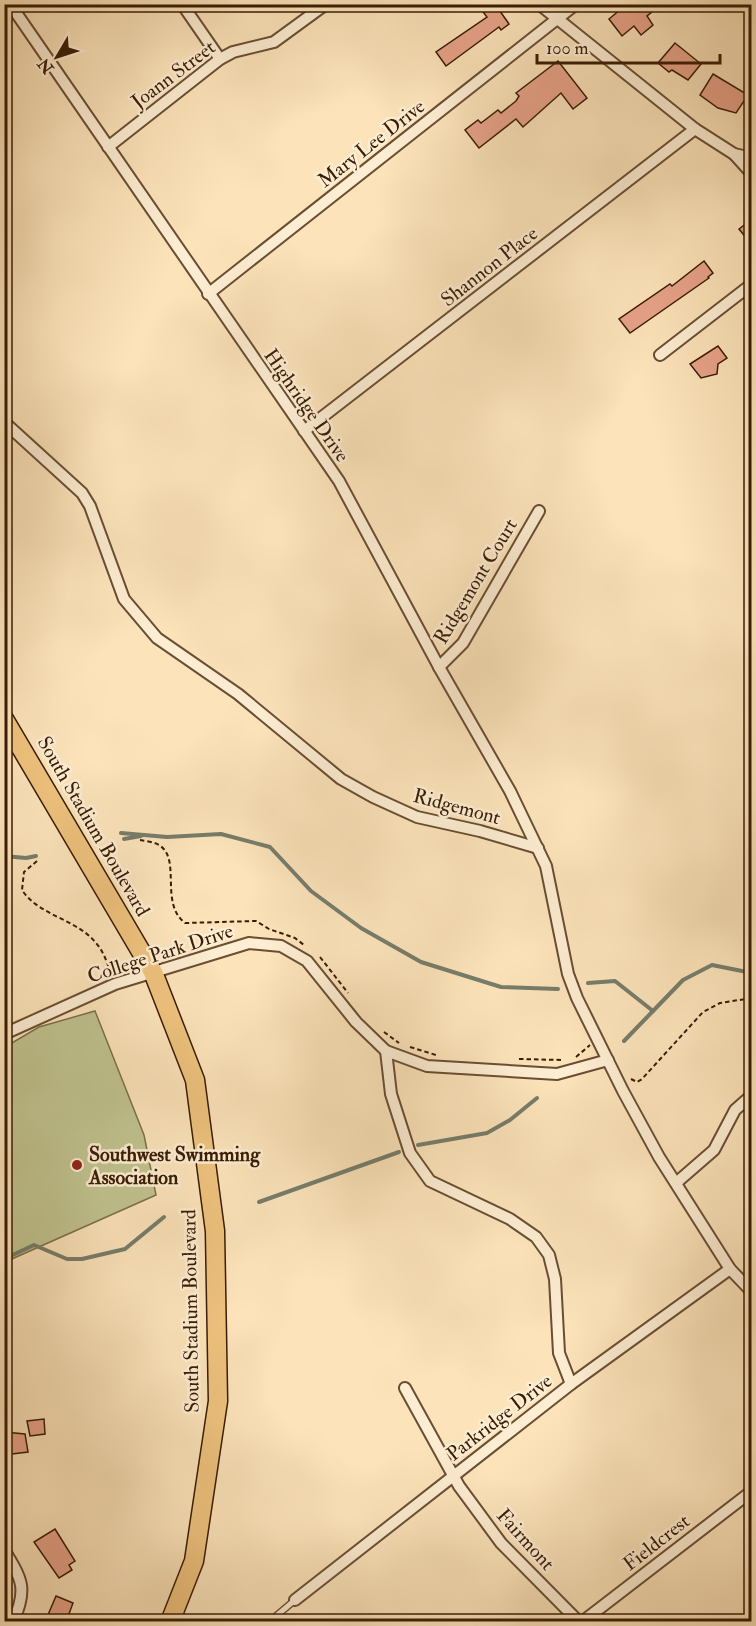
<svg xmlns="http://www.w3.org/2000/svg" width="756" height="1626" viewBox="0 0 756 1626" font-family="'IM FELL Double Pica',serif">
<rect width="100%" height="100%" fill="#fce3ba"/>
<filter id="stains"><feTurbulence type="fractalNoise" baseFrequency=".00333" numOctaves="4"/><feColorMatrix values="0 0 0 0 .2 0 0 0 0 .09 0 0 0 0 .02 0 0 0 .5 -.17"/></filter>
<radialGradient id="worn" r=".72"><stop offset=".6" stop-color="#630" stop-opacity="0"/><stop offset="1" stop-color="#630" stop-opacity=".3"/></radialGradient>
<path fill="#c0c38f" stroke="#7c704a" stroke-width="1.5" d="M95,1011L144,1135L156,1195L5,1262V1047L39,1027Z"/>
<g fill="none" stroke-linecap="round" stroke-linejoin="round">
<g stroke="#767d6b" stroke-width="4">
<path d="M121,833L167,837L221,834L270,847L311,891L361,928L421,962L501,987L558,989"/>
<path d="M124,839L141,836"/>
<path d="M4,856L26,858L36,856"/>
<path d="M588,983L615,981L653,1011L683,980L712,965L752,973"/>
<path d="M624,1041L653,1011"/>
<path d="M418,1145L487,1133L510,1120L537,1098"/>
<path d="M259,1202L399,1152"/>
<path d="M4,1259L34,1245L67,1259H82L125,1249L164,1217"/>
</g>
</g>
<g fill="#e8a389" stroke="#391c05" stroke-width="1.5">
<path d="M477,4H495L509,24L501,30L499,27L446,66L436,52L487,17Z"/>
<path d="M627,4H662L647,16L653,25L641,35L634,26L622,36L609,19Z"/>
<path d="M675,43L701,64L688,80L672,70L669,72L658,63Z"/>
<path d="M558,61L587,98L573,109L561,93L523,127L516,119L479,148L465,130L478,120L481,123L498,110L501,113L516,101L519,96L516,93Z"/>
<path d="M713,74L748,95L736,113L718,108L700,95Z"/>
<path d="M752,219V245L739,229Z"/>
<path d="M704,261L713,273L708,277L709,278L630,333L619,319L670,284L672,286Z"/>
<path d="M718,346L727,358L718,364L717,374L701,378L690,364Z"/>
<path d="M44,1419L45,1434L30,1436L27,1421Z"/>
<path d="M4,1432L25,1434L28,1452L4,1455Z"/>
<path d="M55,1529L75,1561L69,1565L72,1570L59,1578L34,1542Z"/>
<path d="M56,1596L73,1603L66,1622H45Z"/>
</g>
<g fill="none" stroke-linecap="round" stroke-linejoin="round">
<defs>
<path id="lane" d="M269,1622L295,1600"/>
<g id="street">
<path d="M10,4L339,481L439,667L510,791L546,866L568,974L577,998L623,1091L659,1157L730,1269L752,1292"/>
<path d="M182,4L220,59"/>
<path d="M539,4L695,129L734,154L752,158"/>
<path d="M108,147L220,59L233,52L274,42L326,4"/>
<path d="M734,154L752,174"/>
<path d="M208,294L576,4"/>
<path d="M660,355L752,284"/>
<path d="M4,422L82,493L90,506L124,599L157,638L238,694L341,779L373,797L417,817L480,831L538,848"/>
<path d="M304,431L695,129"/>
<path d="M439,667L463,643L539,511"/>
<path d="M4,1034L115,984L249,943L281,946L307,961L356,1022L386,1051L427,1066L557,1074L608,1060"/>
<path d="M386,1051L391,1094L410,1153L430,1181L510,1219L536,1237L549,1255L555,1279L559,1353L571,1384"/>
<path d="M676,1183L714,1150L735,1110L752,1095"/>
<path d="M405,1388L459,1486L501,1543L579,1622"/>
<path d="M4,1550C22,1579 28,1589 13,1622"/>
<path d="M295,1600L571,1384L730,1269"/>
<path d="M582,1622L752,1491"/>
</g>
<path id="primary" d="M4,719L153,972L195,1080L215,1231L218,1401L194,1561L170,1622"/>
</defs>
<use href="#lane" stroke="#6a4e32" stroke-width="8"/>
<use href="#street" stroke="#6a4e32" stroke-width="14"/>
<use href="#primary" stroke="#391c05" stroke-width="21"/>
<g stroke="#391c05" stroke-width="2" stroke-dasharray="4.5 3" stroke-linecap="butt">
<path d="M140,840C146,841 154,842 159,845C182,859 159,903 185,923L256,921L269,929L295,938L304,945"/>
<path d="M37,861L24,872L22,890C39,916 77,919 96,943C104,952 107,963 111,973"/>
<path d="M320,957L348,993"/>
<path d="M384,1032L399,1043"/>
<path d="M410,1047L436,1055"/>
<path d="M576,1057L590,1045"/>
<path d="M519,1059L562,1060"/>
<path d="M631,1079L637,1082L642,1079L703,1012L720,1003L752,998"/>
</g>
<use href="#lane" stroke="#fdedd2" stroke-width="5"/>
<use href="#street" stroke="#fdedd2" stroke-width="10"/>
<use href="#primary" stroke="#eec27d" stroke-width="18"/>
</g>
<circle fill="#8f2418" stroke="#fdedd2" stroke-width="2" cx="77" cy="1165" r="6"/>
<g text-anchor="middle" stroke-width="5" stroke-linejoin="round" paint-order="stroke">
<g font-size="20" fill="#391c05" stroke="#fdedd2">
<text transform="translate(173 74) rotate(-37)" y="7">Joann Street</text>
<text transform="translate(371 143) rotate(-38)" y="7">Mary Lee Drive</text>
<text transform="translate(489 266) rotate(-38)" y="7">Shannon Place</text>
<text transform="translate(307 405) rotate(55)" y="7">Highridge Drive</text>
<text transform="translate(475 581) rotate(-59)" y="7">Ridgemont Court</text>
<text transform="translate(457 806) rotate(15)" y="7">Ridgemont</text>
<text transform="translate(94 826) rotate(60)" y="7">South Stadium Boulevard</text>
<text transform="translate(160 953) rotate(-18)" y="7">College Park Drive</text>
<text transform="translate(190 1311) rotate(-91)" y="7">South Stadium Boulevard</text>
<text transform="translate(499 1417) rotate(-38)" y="7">Parkridge Drive</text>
<text transform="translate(526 1539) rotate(48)" y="7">Fairmont</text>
<text transform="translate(656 1542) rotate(-38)" y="7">Fieldcrest</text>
</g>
<g font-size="20" font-weight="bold" fill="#391c05" stroke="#fdedd2" text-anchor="start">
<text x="89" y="1161">Southwest Swimming<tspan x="89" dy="23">Association</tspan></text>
</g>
</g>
<rect width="756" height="1626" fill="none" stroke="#fce3ba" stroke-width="24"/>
<rect x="6" y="6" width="744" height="1614" fill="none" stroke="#391c05" stroke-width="3"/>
<rect x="12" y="12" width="732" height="1602" fill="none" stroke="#391c05" stroke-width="1.5"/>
<g transform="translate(57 57) rotate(231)" stroke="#fdedd2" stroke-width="4.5" paint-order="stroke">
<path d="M0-4.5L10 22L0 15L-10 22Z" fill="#391c05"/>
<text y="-9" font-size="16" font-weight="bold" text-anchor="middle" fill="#391c05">N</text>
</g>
<path d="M537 54v9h183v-9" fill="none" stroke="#391c05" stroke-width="3"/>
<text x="546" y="54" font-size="18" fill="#391c05" stroke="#fdedd2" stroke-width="4.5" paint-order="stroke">100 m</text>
<rect width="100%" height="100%" filter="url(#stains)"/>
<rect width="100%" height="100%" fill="url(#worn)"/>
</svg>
